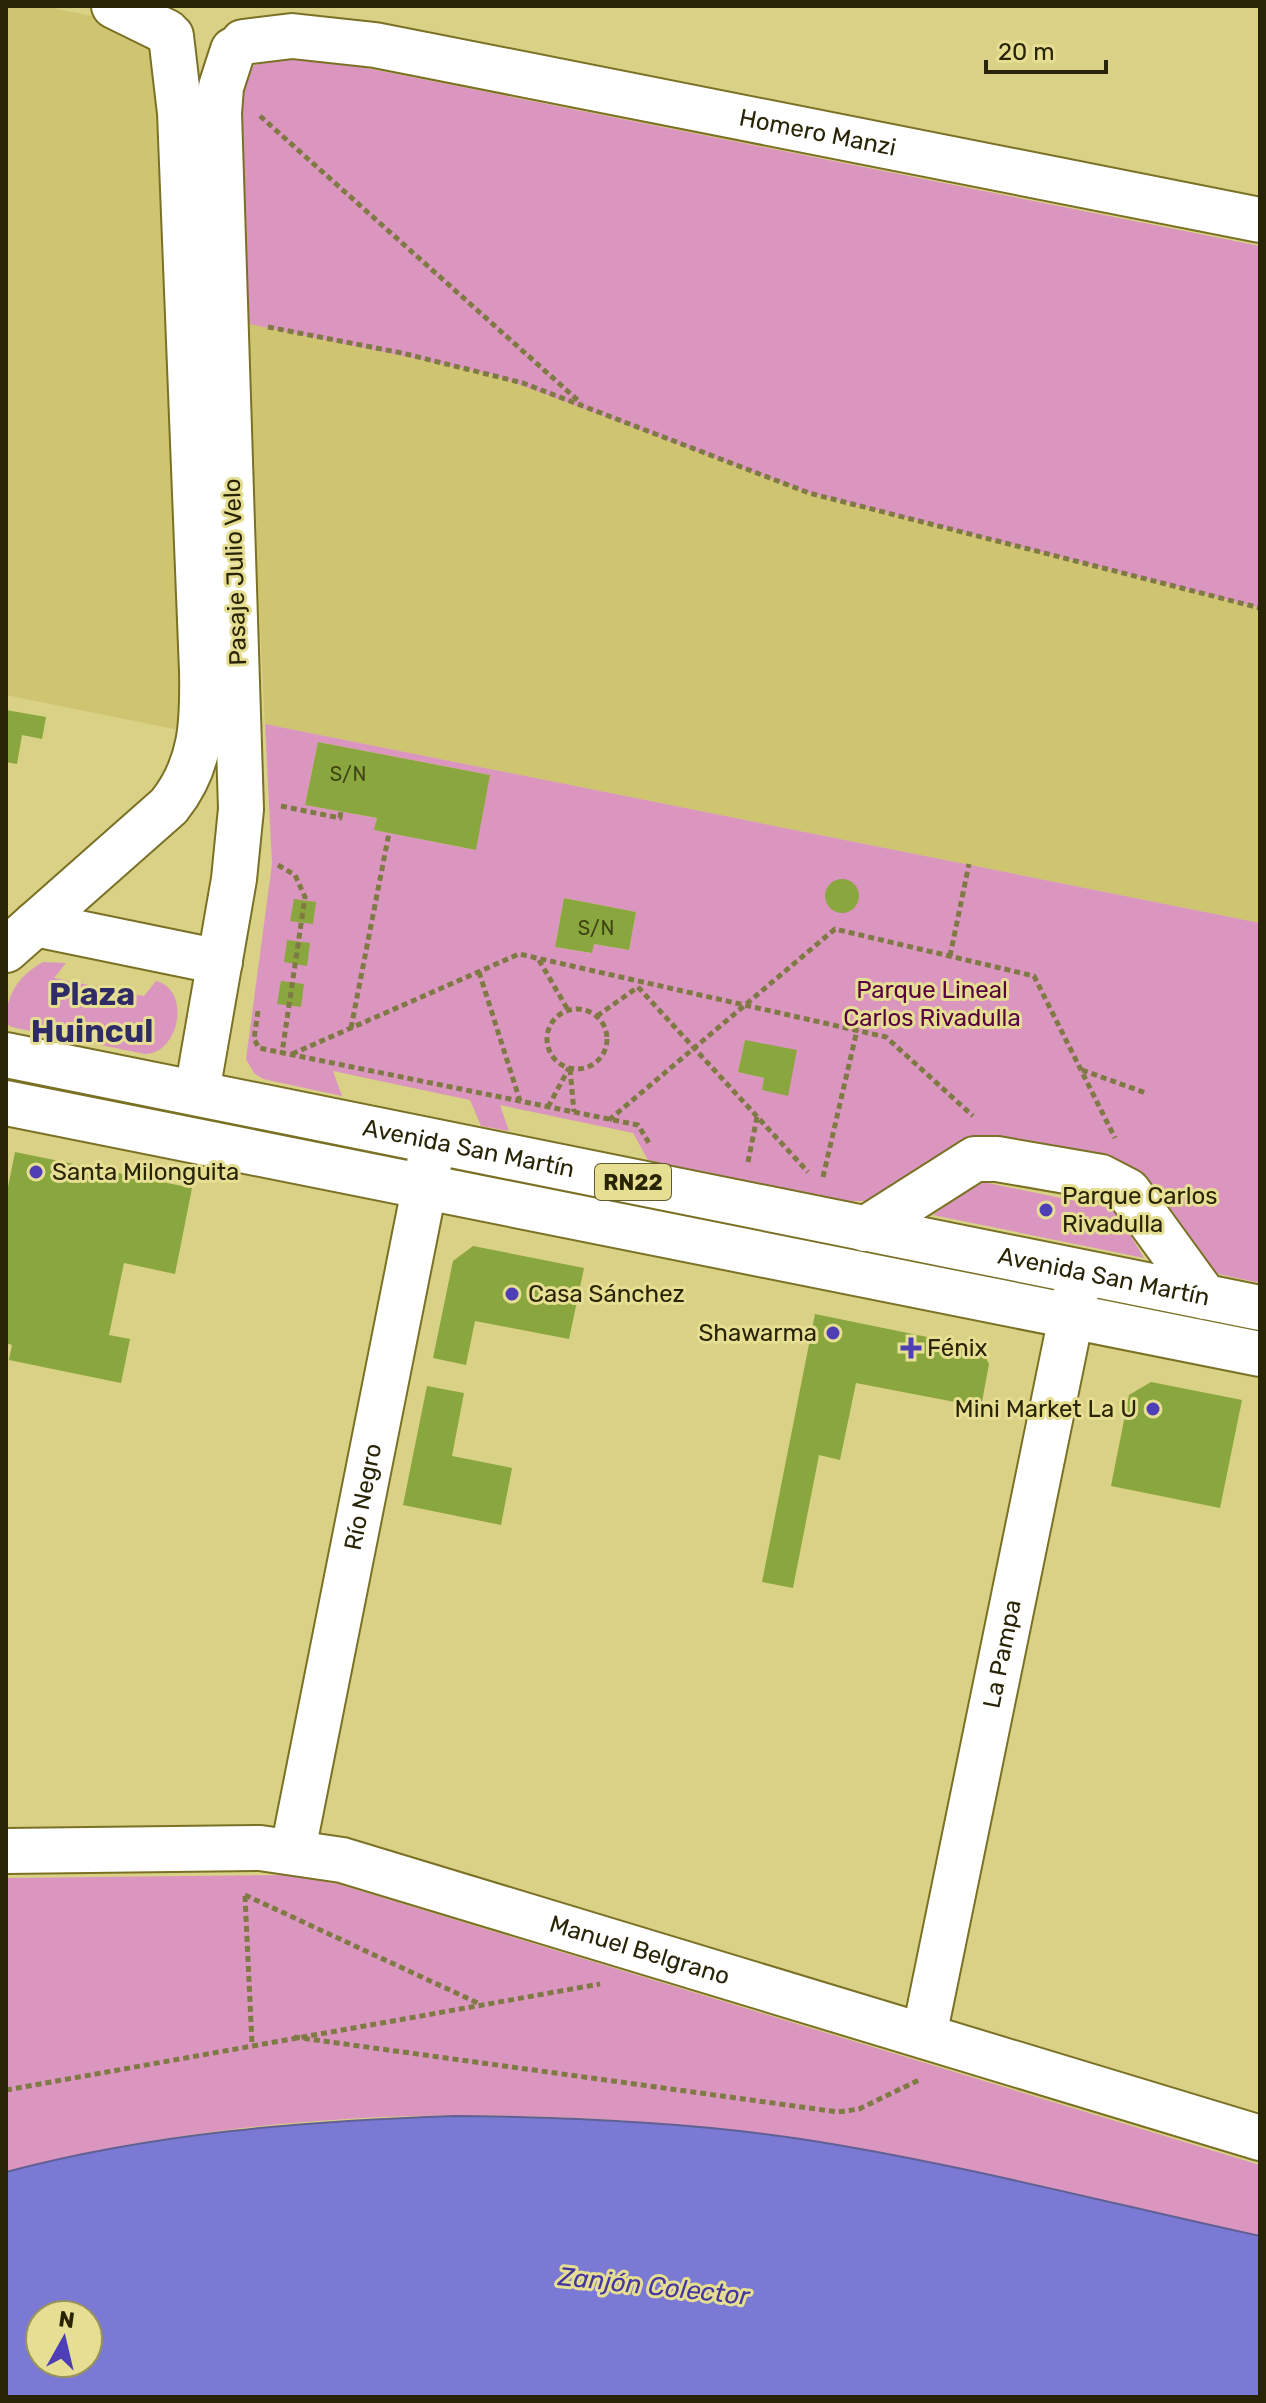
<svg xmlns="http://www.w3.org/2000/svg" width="1266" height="2403" viewBox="0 0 1266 2403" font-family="Rubik,sans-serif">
<rect width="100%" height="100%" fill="#d9d185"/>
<g fill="#cfc571">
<path d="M6,6H43L102,18L146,44L150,52L154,70L181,706L179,730L6,695Z"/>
<path d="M244,323L494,375L809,493L1260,608V923L265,724Z"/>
</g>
<g fill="#db96c0" fill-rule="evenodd">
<path d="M291,53L1260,246V608L809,493L494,375L244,323L236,106L248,71L255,65Z"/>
<path d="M265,724L1260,923V1283L1214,1273L1101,1161L865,1201H838L648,1160L633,1133L500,1105L509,1131L481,1126L470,1100L333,1071L342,1096L263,1079L254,1073L246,1059L272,864ZM318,742L490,775L475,850L375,830L377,818L305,805ZM564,898L636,912L629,950L594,944L591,953L555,947ZM745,1041L788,1095L762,1090L764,1078L738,1072Z"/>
<path d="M43,962L66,963L54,978L144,996L156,981C192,990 179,1054 145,1054L11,1027L6,1023C6,995 18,976 43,962Z"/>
<path d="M978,1181L1115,1209L1144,1258L933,1215Z"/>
<path d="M289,1875L338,1884L1260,2165V2236C1107,2202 953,2161 798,2139C537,2102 262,2105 6,2172V1878Z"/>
</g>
<path fill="#7a79d3" stroke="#616095" stroke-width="2" fill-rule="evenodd" d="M455,2116C571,2117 687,2122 801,2139C956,2163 1108,2203 1260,2236V2397H6V2172C153,2133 304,2121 455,2116ZM40,2315H88V2363H40Z"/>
<g fill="#8aa63e">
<path d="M6,710L46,717L42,739L22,735L17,764L6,762Z"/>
<path d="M318,742L490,775L476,850L374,830L377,818L305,805Z"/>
<circle cx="842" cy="896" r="17"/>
<path d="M564,898L636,912L629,950L594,944L592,953L555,947Z"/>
<path d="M294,899L316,902L313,924L290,921Z"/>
<path d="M287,940L310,943L307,966L284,962Z"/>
<path d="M281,981L304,984L301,1007L277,1004Z"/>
<path d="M745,1040L797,1050L788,1096L762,1090L764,1078L738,1072Z"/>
<path d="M15,1152L192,1188L175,1274L124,1263L109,1335L130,1339L121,1383L9,1360L12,1345L6,1343V1197Z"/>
<path d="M473,1246L584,1268L569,1339L475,1321L466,1365L433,1358L453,1261Z"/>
<path d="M815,1314L981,1348L989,1364L981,1407L856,1383L840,1460L819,1455L793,1588L762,1582Z"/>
<path d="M1151,1382L1242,1400L1220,1508L1111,1486L1129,1395Z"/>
<path d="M427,1386L464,1393L452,1456L512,1468L501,1525L403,1505Z"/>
</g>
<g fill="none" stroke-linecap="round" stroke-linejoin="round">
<defs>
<g id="minor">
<path d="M865,1229L975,1159H997L1101,1177L1128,1191L1205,1297"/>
<path id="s1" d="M293,1850L432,1149"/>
<path id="s2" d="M6,1851L260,1848L342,1860L1260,2138"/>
<path id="s3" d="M924,2036L1079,1278"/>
</g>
<g id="major">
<path d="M114,6L167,32"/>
<path id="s4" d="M243,42L292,36L375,45L1260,220"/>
<path d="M35,924L220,962"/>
<path d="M6,950L169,806C202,765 203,722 202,671L180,113L171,36"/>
<path d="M197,1092L234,879L241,809L219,113L221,87L233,50"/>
</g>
<g id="highway">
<path id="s5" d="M6,1055L1260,1308"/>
<path d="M6,1103L1260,1354"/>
</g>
</defs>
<use href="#minor" stroke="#7a7125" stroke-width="48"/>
<use href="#major" stroke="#7a7125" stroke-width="48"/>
<use href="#highway" stroke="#7a7125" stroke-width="48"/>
<g stroke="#7f7944" stroke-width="5" stroke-dasharray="6 4" stroke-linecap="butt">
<path d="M260,116L581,403"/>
<path d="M268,327L402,353L523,383L809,493L1260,608"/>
<path d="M281,806L340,818L341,811"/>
<path d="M278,865L295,875L305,897L282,1053"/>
<path d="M950,956L969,864"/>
<path d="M539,960L568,1010"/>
<path d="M479,972L520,1101"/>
<path d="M638,987L808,1172"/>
<circle cx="577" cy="1039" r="30"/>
<path d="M258,1011L254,1039L259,1048L638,1125L649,1143"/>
<path d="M597,1016L638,987"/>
<path d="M351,1028L389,833"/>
<path d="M292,1054L519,954L886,1037L973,1116"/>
<path d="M570,1069L574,1112"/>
<path d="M1082,1070L1146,1093"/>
<path d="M548,1107L569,1068"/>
<path d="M609,1120L835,929L1034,976L1115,1138"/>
<path d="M748,1162L757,1117"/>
<path d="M823,1177L857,1030"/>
<path d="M245,1895L480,2004"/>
<path d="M245,1896L252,2044"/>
<path d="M294,2037L838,2112L859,2109L921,2079"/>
<path d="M6,2090L600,1984"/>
</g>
<use href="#minor" stroke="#fff" stroke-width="44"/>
<use href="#major" stroke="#fff" stroke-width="44"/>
<use href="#highway" stroke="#fff" stroke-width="44"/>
</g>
<g fill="#4f3fb6" stroke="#e6de92" stroke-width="3">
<circle cx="36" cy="1172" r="8"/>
<circle cx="1046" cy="1210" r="8"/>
<circle cx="512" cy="1294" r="8"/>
<circle cx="833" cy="1333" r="8"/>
<path d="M907 1336h8v8h8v8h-8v8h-8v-8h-8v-8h8z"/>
<circle cx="1153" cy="1409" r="8"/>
</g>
<g text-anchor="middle" stroke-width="6" stroke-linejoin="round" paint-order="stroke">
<g font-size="20" fill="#404413">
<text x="348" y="781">S/N</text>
<text x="596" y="935">S/N</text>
</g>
<rect fill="#e6de92" stroke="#615c2f" stroke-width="2" x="595" y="1164" width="76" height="36" rx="6"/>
<g font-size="22" font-weight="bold" fill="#282405">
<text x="633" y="1190">RN22</text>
</g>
<g font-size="24" fill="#282405" stroke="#e6de92">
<text dy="8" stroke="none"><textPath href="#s4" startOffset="584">Homero Manzi</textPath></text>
<text transform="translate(235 572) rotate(-92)" y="8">Pasaje Julio Velo</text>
<text dy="8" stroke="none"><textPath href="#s5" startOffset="472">Avenida San Martín</textPath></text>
<text dy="8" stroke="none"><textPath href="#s5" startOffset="1120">Avenida San Martín</textPath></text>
<text dy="8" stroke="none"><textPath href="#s1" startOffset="360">Río Negro</textPath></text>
<text dy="8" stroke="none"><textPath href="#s3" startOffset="390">La Pampa</textPath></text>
<text dy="8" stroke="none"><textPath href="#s2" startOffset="648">Manuel Belgrano</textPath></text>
</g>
<g font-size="24" fill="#570141" stroke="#e6de92">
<text x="932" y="998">Parque Lineal<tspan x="932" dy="28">Carlos Rivadulla</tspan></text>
</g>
<g font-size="24" fill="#282405" stroke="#e6de92" text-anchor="start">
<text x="52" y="1180">Santa Milonguita</text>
<text x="1062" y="1204">Parque Carlos<tspan x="1062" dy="28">Rivadulla</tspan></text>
<text x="528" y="1302">Casa Sánchez</text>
<text x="817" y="1341" text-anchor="end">Shawarma</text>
<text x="927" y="1356">Fénix</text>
<text x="1137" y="1417" text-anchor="end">Mini Market La U</text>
</g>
<g font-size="26" font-style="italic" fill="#4436a0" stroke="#e6de92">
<text transform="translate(654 2286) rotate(6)" y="9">Zanjón Colector</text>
</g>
<g font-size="32" font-weight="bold" fill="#2f2b66" stroke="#e6de92">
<text x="92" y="1005">Plaza<tspan x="92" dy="37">Huincul</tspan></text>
</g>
</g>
<rect width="1266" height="2403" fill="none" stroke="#282405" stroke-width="16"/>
<g transform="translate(64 2339) rotate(8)"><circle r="38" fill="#e6de92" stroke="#9a945a" stroke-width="2"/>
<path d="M0-6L14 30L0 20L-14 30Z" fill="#4f3fb6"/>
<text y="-12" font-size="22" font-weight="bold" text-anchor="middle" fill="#282405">N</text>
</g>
<path d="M986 60v12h120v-12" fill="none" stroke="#282405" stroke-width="4"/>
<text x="998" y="60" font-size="24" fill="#282405" stroke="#e6de92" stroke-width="6" paint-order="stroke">20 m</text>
</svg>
